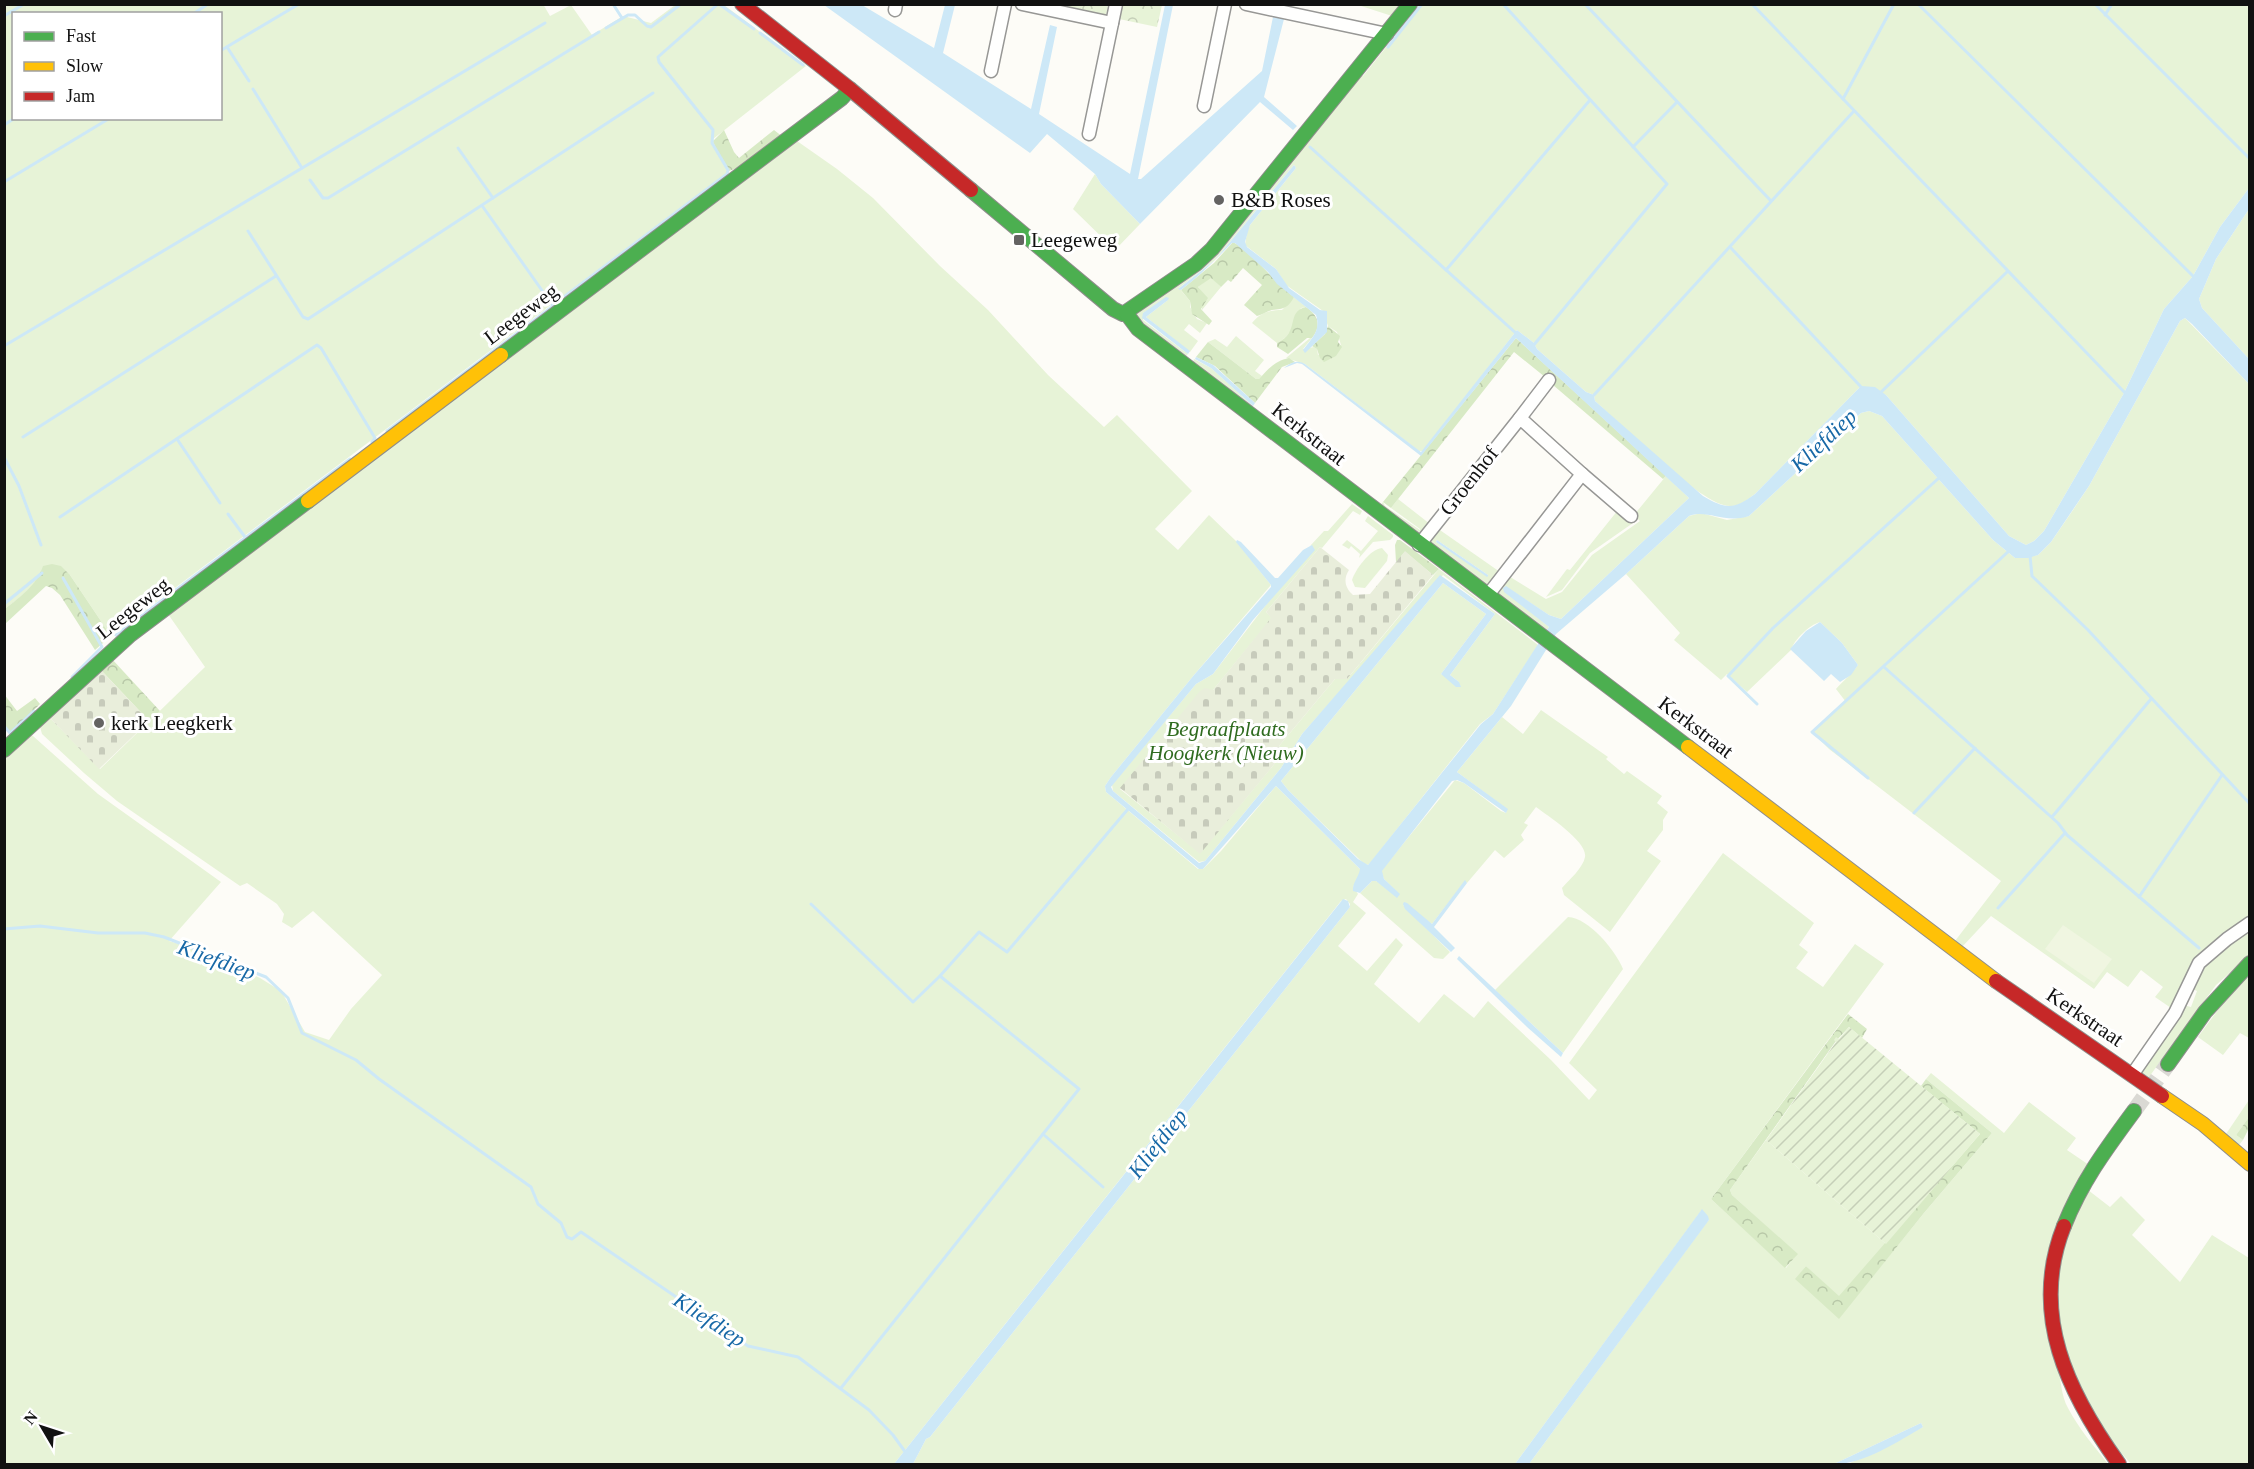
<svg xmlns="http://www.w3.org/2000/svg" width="2254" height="1469" viewBox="0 0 2254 1469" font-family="Georgia,serif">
<defs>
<pattern id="forest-crowns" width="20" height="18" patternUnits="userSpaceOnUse" patternTransform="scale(1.5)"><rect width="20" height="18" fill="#d8eac5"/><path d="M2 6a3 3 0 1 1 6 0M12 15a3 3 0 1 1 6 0" fill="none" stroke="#b8c8a8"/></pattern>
<pattern id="cemetery-stones" width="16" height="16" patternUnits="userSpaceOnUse" patternTransform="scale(1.5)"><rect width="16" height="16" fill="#e9eedb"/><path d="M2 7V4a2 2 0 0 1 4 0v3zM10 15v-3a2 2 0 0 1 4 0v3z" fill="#c7cbbb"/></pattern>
<pattern id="park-crowns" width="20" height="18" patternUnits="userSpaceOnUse" patternTransform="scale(1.5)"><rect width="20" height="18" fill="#e7f3d7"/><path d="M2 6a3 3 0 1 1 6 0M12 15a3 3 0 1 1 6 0" fill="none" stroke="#c5cfb8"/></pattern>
<pattern id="garden-furrows" width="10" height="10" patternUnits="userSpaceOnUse" patternTransform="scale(1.5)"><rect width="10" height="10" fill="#e7f3d7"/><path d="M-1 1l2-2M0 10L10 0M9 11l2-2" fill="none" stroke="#c5cfb8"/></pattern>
</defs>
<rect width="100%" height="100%" fill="#fdfcf7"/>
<g fill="#e7f3d7" fill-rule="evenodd">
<path d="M543,4L550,16L571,5L592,35L623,16L651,23L675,5H724L806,66L713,139L720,159L729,171L111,636L70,575H40L29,590L5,609L4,5ZM14,14H220V118H14Z"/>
<path d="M1358,5H1402L1392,16Z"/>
<path d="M1420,5H2249V188L2220,227L2193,276L2164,309L2124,393L2044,531L2034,541L2026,545L2009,536L1886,395L1861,386L1755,494C1748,499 1740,507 1730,506C1701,506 1620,423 1595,401L1594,395L1586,392L1537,349L1534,343L1517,330L1435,436L1423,451H1419L1305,364L1286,358L1310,338H1312L1303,349L1314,347L1317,349L1318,355L1341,345L1337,332L1328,326L1323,311L1286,285L1276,269L1245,245L1247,232L1250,225L1296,168L1294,165L1215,260L1179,288L1190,301V307L1197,319L1207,323L1200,333L1189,324L1184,330L1198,341L1190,352L1146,317L1168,300L1143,313V320L1188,354L1185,357L1137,321V312L1197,268L1360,74L1363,76Z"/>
<path d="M797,141L837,169L873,198L940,266L988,310L1048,375L1104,427L1117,415L1192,491L1155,529L1178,550L1209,515L1236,541L1271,585L1194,675L1111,777L1105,786L1106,792L1198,869H1203L1221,851L1276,786L1360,869V875L1353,887L1358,894L1353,902L1366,913L1338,946L1367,971L1396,938L1403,945L1374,984L1419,1023L1444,994L1474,1018L1488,1001L1551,1060L1589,1100L1597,1090L1569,1063L1723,853L1814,923L1799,945L1808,952L1796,968L1823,987L1855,944L1884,964L1711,1199L1786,1268L1797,1254L1732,1195L1730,1190L1766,1140L1886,1244L1839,1297L1806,1266L1796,1279L1839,1318L1924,1213L1992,1133L1926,1079L1931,1073L2004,1133L2029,1102L2076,1138L2067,1150L2089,1165C2058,1213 2034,1266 2046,1324C2049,1338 2053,1351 2057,1364C2061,1378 2061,1396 2068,1408C2079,1429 2094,1446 2108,1464H1848L1923,1427L1921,1423L1834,1464H1529L1707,1222L1709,1220L1701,1211L1515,1464H913L926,1439L930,1437L1350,907V904L1346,899L1341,901L894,1464H5V758L30,734L33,736L98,794L221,882L169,941L197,949L260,978L281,991L305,1032L329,1040L351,1009L382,975L313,911L292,928L282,922L284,914L277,904L247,883L240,886L117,801L84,773L42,734L40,727L48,716L100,769L205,667L168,614Z"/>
<path d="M1095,174L1101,184L1140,224L1115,250L1073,209Z"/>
<path d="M2249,209V359L2202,308L2199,299L2216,259Z"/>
<path d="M1211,277L1221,287L1202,310V305L1207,298L1198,287Z"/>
<path d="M1294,297L1306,307L1301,308C1295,322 1292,336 1277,343L1252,323C1260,313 1269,310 1282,310Z"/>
<path d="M2185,318L2249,384V919L2216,943L2171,1008L2155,997L2163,987L2141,970L2128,987L2107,972L2094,989L1991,916L1962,947L1955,941L2001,881L1829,749L1812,732L1846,702L1836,689C1843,681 1851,675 1858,665L1842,643L1820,622C1809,625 1794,640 1791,650L1747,692L1727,674L1721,680L1674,640L1680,633L1626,574L1689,516L1701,513L1727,520L1749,516L1861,413L1869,411L1882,416L1993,540L2015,558L2038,555L2051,542L2073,510L2089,486L2180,321Z"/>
<path d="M1236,336L1264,360L1255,371L1262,376L1259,379H1256L1208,342L1215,339L1227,347Z"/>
<path d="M1194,359L1211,368L1253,406L1250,408L1193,362Z"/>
<path d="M1666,476L1689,498L1561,619L1549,615L1506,587L1503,588L1549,627L1547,631L1496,593L1507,575L1546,599L1562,592L1592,555L1640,521L1634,515Z"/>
<path d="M1398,499L1430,524L1420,536L1380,506L1383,502L1385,506L1420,530V529L1391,508Z"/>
<path d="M1352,504L1362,511L1360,515L1353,511L1322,548L1320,547L1266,612L1272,618L1213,690L1120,789L1200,853L1281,756L1279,746L1335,679H1347L1439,569L1538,645L1493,714L1480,724L1371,862L1368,865L1363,863L1288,790L1281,781L1443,583L1486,614L1441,674L1459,682L1450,675L1495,614L1443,575L1302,734L1281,768L1205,861L1199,862L1113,791L1112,785L1196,684L1213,674L1312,545L1310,546L1324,531H1328Z"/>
<path d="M1618,510L1633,523L1590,553L1562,590L1546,597L1567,569L1570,570Z"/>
<path d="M1368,516L1393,535V537L1390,540L1373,542L1359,558L1360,554L1351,546L1349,549L1342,545L1347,540L1361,551L1378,531L1365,521Z"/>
<path d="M1437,528L1500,572L1490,585L1484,586L1428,541ZM1437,540L1488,575V576L1436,542Z"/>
<path d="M1382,548L1388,555L1387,561L1365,588L1355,587L1352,580C1355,570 1370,549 1382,548Z"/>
<path d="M1541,710L1608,757L1606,759L1624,774L1627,771L1662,796L1657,803L1668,812L1663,820V830L1647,851L1661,861L1610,932L1564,895L1562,888C1569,880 1583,868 1585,857C1588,842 1548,816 1536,807L1524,823L1528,825L1521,835L1524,840L1504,858L1495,850L1467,883L1465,881L1432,924L1403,905L1450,952L1443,959L1434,958L1360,893L1372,881H1376L1399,894L1384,879L1381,871L1455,780L1464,783L1501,811L1506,813L1507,809L1457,772L1502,717L1523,734Z"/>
<path d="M1568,917C1589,918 1615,950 1623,969L1563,1053L1495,990Z"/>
<path d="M2249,928V956L2216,985L2149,1077L2139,1071L2183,1005L2191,1007L2197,991L2190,988L2201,968Z"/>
<path d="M2249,972V1038L2240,1033L2223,1055L2198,1037L2239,981Z"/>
<path d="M2249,1100V1117L2236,1135L2243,1140L2239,1145L2226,1134Z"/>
<path d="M2088,1190L2110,1207L2121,1196L2145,1220L2132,1235L2180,1282L2212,1235L2249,1258V1464H2131C2119,1450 2106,1436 2096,1421C2067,1378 2050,1310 2061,1258C2065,1234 2076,1211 2088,1190Z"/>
</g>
<g fill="url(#forest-crowns)">
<path d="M724,130L734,152L739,158L774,130L783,137L747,164L729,171L720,159L713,141Z"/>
<path d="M1233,242C1257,256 1272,281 1294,297C1288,308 1284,309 1272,310C1267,311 1262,315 1257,316L1244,305L1262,285L1243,268L1231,282L1228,280L1221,287L1211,278L1198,287L1208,298L1201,309L1212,321L1209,325L1192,314L1190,301L1181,290L1214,263Z"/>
<path d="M1306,307C1318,315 1322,326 1312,338H1307L1288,354L1277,347V343C1301,332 1285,312 1306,307Z"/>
<path d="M1328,326L1340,336L1338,342L1342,347L1336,356L1324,362L1320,358L1317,349L1312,346L1325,334Z"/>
<path d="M1516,338L1666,476L1663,479L1553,385L1555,381L1545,377L1514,352L1391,508L1383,502Z"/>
<path d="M1208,342L1256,379H1259C1268,369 1275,361 1289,358L1295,362L1282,367L1255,403L1215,366L1196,357Z"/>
<path d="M1397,540H1400L1439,569L1433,575L1405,552L1396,562L1395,545Z"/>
<path d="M52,564L61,566L70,575L111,636L95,650L60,595L52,588L46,586L5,624V609C21,596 36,586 43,566Z"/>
<path d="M111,658L160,711L149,721L99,668Z"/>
<path d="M4,694L17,711L35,698L40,704L10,734L5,727Z"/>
<path d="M1848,1014L1867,1029L1862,1038L1849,1027L1836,1041L1730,1190L1732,1195L1798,1254L1785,1268L1711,1199Z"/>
<path d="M1926,1079L1992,1133L1924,1213L1839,1319L1795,1279L1806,1266L1839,1296L1980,1134L1921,1086Z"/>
<path d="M2249,1117V1128L2243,1140L2236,1135Z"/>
</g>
<g fill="url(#cemetery-stones)">
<path d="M1320,547L1349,570C1343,579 1345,588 1353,595L1370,594L1405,551L1433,575L1347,679H1335L1279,746L1281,756L1200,854L1120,788L1200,691L1205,688L1213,690L1271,618L1266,612Z"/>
<path d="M99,668L149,721L99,769L48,716Z"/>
</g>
<g fill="url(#park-crowns)">
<path d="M1049,5H1108L1106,15Z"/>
<path d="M1122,5H1162L1157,27L1119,19Z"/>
</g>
<path fill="url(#garden-furrows)" d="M1849,1027L1980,1134L1886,1244L1766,1140L1836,1042L1834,1040L1836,1037L1839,1039Z"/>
<path fill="#f0f6e1" d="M2063,925L2112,959L2094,983L2045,949Z"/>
<g fill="#cde8f7">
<path d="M824,5H862L934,48L945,5H955L943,53L1031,109L1050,25L1057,27L1039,114L1130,174L1165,5H1173L1138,179H1141L1262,71L1273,17L1284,19L1264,97L1297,126L1293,130L1260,102L1140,224L1101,184L1095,174L1047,134L1030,153Z"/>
<path d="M1294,165L1296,168L1250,225L1245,242L1247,247L1276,269L1289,288L1320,310L1327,311V332L1305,353L1303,350C1312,338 1321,331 1316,315L1277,284L1268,272L1235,243H1232C1215,260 1200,276 1181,290L1178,289L1215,260Z"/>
<path d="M2249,188V209L2216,259L2199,299L2202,308L2249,359V384L2192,324L2185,318L2180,321L2089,486L2051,542L2038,555L2028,558H2015L1993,540L1882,416L1869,411L1861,413L1749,516C1724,524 1707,509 1689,516L1626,574L1556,634L1511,706L1457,772L1508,809L1506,813L1464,783L1457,780L1452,781L1382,871L1384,879L1400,894L1397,898L1376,881H1372L1360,893L1353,891C1352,883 1359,877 1360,869L1276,786L1203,869H1199L1106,792L1105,786L1111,777L1194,675L1271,587V585L1236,542L1237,540L1241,542L1275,578H1278L1303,550L1312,545L1315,550L1253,620L1213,674L1196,684L1111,787L1113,791L1199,863L1205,861L1281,768L1302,734L1440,575L1495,614L1450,675L1459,682L1461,687H1456L1441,674L1486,614L1443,583L1281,781L1288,790L1358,859L1368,865L1481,724L1493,714L1549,627L1504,592L1503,588L1506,586L1549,615L1561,619L1689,498L1516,338L1421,456L1302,364L1297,363L1284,368C1290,363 1297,359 1305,364L1421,452L1517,330L1534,343L1537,349L1586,392L1594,395L1595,401L1703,496C1725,509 1734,510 1755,494L1861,386L1875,387L1886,395L2009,536L2026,545L2034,541L2044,531L2124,393L2164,309L2193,276L2220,227Z"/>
<path d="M1166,297L1169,298L1168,300L1146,317L1190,351L1188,354L1142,318L1143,313Z"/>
<path d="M1196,357L1213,365L1255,403L1253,406L1211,368L1195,359Z"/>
<path d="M1437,540L1488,575V576L1487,577L1436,542Z"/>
<path d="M1820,622L1842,643L1858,665L1851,675L1840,682L1831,674L1824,681L1790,649L1806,631Z"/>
<path d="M1465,880L1467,883L1434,927L1455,948L1451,952L1405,909L1403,904L1404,902L1407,903L1432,924Z"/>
<path d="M1343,899L1348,901L1350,907L930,1437L926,1439L913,1464H894Z"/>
<path d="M1459,956L1563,1053L1561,1057L1527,1027L1457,959Z"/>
<path d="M1702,1209L1708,1216L1709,1220L1529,1464H1515Z"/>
<path d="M1921,1423L1923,1427C1899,1441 1862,1465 1834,1464Z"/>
</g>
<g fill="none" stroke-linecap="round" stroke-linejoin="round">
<g stroke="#cde8f7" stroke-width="3">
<path d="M613,4L622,18"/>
<path d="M719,4L754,29"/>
<path d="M1503,4L1667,184L1533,346"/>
<path d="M1585,4L1771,201"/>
<path d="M1752,4L2127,395"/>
<path d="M1918,4L2194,277"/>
<path d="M2095,4L2250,159"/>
<path d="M193,14L208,4"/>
<path d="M2105,15L2112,4"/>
<path d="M4,16L24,4"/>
<path d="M606,28L628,15H635L647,26L651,27L681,4"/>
<path d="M760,33L803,65"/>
<path d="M227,47L249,81"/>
<path d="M1388,47L1422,4"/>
<path d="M220,51L299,4"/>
<path d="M253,89L302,168"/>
<path d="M1843,99L1894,4"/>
<path d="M4,125L15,118"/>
<path d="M1310,147L1518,335"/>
<path d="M1633,147L1677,102"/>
<path d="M458,148L493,198"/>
<path d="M310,180L323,198H328L599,32"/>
<path d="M4,182L110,118"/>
<path d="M248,231L303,317L308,319L653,93"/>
<path d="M1731,248L1862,388"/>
<path d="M1446,270L1590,100"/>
<path d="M565,296L727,174L728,170L712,143L713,130L659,62L658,57L718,4"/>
<path d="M4,346L545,23"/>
<path d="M1880,393L2007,272"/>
<path d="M1594,395L1854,111"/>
<path d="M387,431L553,306L483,207"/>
<path d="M23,437L276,276"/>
<path d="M177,439L220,503"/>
<path d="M4,457L19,486L41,545"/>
<path d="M228,514L245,537"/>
<path d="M60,517L317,345L321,348L375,438L372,442"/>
<path d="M2030,556L2032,576L2088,630L2250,804"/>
<path d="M63,578L102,647L72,677"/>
<path d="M4,604L42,573"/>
<path d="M116,635L350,459"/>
<path d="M1884,667L2058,823L2067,835L2199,948"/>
<path d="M1757,704L1728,676L1773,628L1940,477"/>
<path d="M4,726L10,733L34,711"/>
<path d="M1868,778L1812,732L2010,550"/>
<path d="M1914,813L1975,748"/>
<path d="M2052,817L2151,699"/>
<path d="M2139,897L2222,775"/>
<path d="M811,904L913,1002L940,976L979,932L1007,952L1128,809"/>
<path d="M1998,908L2065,833"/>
<path d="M4,929L40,926L98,933H145L164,937L266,977L288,998L302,1033L356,1060L379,1079L531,1187L538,1204L561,1223L567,1237L572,1239L581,1232L748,1346L798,1357L869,1410L893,1435L906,1453"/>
<path d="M940,976L1079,1089L1043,1134L1103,1187"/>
<path d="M841,1388L1043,1134"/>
</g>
<path stroke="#dad9d4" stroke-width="16" stroke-dasharray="16 8" stroke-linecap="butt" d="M2134,1111L2168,1064"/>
<defs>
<g id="street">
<path d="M1022,4L1112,23"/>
<path d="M1246,4L1387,34"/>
<path d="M895,10L896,4"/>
<path d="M991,71L1005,4"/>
<path d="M1204,106L1225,4"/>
<path d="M1089,134L1116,4"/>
<path d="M1520,418L1549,380"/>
<path d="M1419,545L1520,418L1582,474"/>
<path d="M1488,595L1582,474L1631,516"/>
<path d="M2132,1075L2175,1013L2199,963L2227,939L2250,923"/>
</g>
<g id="fast">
<path d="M971,190L1113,309L1123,314L1196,264L1212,249L1410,4"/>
<path d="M1126,313L1138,329L1688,747"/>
<path d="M501,355L842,98L850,89"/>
<path d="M4,750L130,635L308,501"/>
<path d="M2168,1064L2205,1012L2250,963"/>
<path d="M2064,1226C2082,1181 2106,1149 2134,1111"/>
</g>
<g id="slow">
<path d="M308,501L501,355"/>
<path d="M1688,747L1996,981"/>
<path d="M2162,1096L2203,1124L2250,1164"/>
</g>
<g id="jam">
<path d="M742,4L850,89L971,190"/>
<path d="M1996,981L2162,1096"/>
<path d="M2064,1226C2029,1314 2068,1393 2119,1464"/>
</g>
</defs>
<use href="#street" stroke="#979795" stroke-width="15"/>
<use href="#fast" stroke="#8e8d8b" stroke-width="16"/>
<use href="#slow" stroke="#8e8d8b" stroke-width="16"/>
<use href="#jam" stroke="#8e8d8b" stroke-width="16"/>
<use href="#street" stroke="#fffffe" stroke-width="12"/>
<use href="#fast" stroke="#4caf50" stroke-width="14"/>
<use href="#slow" stroke="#ffc107" stroke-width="14"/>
<use href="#jam" stroke="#c62828" stroke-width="14"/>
</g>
<g fill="#646362" stroke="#fff" stroke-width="2">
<circle cx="1219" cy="200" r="6"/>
<rect x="1013" y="234" width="12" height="12" rx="3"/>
<circle cx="99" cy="723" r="6"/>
</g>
<g text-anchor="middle" stroke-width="6" stroke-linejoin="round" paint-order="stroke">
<g font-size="21" fill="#111" stroke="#fff" text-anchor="start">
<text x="1231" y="207">B&amp;B Roses</text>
<text x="1031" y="247">Leegeweg</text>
<text x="111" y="730">kerk Leegkerk</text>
</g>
<g font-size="21" fill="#111" stroke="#fff">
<text transform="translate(521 314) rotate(-37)" y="7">Leegeweg</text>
<text transform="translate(1309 434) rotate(38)" y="7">Kerkstraat</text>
<text transform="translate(1469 481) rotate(-52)" y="7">Groenhof</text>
<text transform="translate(133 608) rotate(-38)" y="7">Leegeweg</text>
<text transform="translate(1696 727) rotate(37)" y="7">Kerkstraat</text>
<text transform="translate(2085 1017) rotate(34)" y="7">Kerkstraat</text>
</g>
<g font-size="21" font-style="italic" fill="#2f6b1f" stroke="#fff">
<text x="1226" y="736">Begraafplaats<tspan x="1226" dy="24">Hoogkerk (Nieuw)</tspan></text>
</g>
<g font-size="22" font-style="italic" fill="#1768a6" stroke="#fff">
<text transform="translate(1823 440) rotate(-43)" y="8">Kliefdiep</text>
<text transform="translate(217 959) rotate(20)" y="8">Kliefdiep</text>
<text transform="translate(1157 1143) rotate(-52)" y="8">Kliefdiep</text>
<text transform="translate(710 1319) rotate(33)" y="8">Kliefdiep</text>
</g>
</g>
<rect width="2254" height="1469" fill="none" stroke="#111111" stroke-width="12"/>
<rect x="12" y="12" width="210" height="108" fill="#ffffff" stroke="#a0a0a0" stroke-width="1.5"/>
<rect x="24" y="32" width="30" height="9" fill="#4caf50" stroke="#a0a0a0" stroke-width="1.5"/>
<text x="66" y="42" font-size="18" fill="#111111">Fast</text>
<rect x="24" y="62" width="30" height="9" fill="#ffc107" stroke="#a0a0a0" stroke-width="1.5"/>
<text x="66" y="72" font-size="18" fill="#111111">Slow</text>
<rect x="24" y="92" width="30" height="9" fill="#c62828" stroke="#a0a0a0" stroke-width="1.5"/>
<text x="66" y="102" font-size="18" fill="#111111">Jam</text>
<g transform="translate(42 1427) rotate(309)" stroke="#ffffff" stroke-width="4.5" paint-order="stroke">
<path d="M0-4.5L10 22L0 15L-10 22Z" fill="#111111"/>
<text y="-9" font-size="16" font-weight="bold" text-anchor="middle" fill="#111111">N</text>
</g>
</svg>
